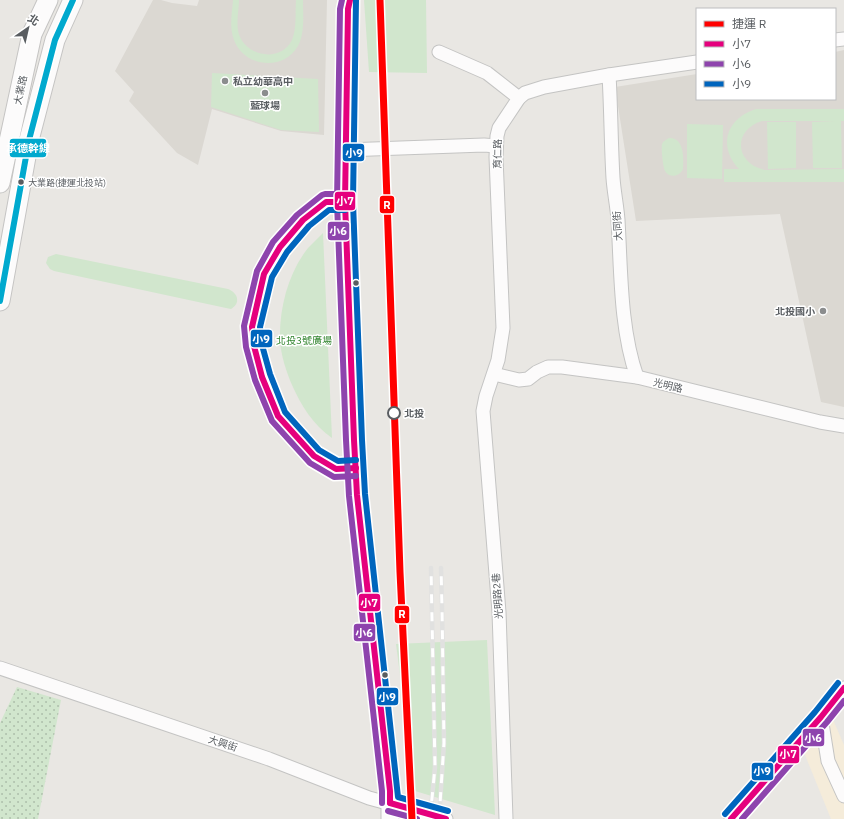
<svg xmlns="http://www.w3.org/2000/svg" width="844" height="819" viewBox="0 0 844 819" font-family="'IBM Plex Sans','Noto Sans TC',sans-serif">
<defs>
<pattern id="grass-dots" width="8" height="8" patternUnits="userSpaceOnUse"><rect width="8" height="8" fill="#d1e6cd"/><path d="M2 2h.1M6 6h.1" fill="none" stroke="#adbeaa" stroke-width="1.8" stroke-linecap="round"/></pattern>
</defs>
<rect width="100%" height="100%" fill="#e9e7e3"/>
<path fill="#f5ecda" d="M831,715L844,745V819H831L803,750Z"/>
<g fill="#dbd8d2">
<path d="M153,0H161L172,3L197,6L199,0H327L324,135L281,131L212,109L198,165L177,153L129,101L134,92L115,71Z"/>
<path d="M844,50V407L821,402L780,214L636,221L615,87L697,74V99H835V52Z"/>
</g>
<path fill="url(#grass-dots)" d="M17,687L61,700L38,819H0V723Z"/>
<g fill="#d1e6cd">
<path d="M233,0H239C239,11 235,26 240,37C249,57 281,62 292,40C297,28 295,12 296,0H303C303,14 305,33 298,46C283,72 244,67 234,40C229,27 232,13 233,0Z"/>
<path d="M364,0H426L427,73L369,72Z"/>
<path d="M212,73L318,79L319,132L281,130L211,107Z"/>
<path d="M756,109H844V121H841L842,168H813L812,122L835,121H762C732,130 735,164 765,170L844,169V182H724V169H739C717,146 727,118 756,109Z"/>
<path d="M767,122H796V168L768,169Z"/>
<path d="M687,124L723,125L722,179L687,178Z"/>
<path d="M669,138C684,137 684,158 683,169C680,176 670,179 665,171C663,167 661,149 662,144C663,141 666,140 669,138Z"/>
<path d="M323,233L332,438C313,425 301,405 292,385C286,371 281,356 280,340C279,309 288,273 308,248C313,243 318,238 323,233Z"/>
<path d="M56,254L228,289C238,293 241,303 231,309L226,308L54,271L50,269L46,263L48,257Z"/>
<path d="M487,640L495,815L415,791L396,644Z"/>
</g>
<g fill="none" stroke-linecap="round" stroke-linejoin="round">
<defs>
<g id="minor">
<path d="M835,40L844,39"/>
<path d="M439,52L487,73L519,98"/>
<path d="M609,75C611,109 611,144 613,178C614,192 617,206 618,220C621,270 620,329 637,377"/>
<path d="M345,150L484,145L496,146"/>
<path d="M345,202H326L303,220L280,247L264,274L252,327L254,346L262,377L278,416L314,456L336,469L356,468"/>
<path d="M494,374L519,380L528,379L537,372L548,367H562L637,377L820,422L844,426"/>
<path d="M0,668L269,759L369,798L446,819"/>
<path d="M821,717L828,761L844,796"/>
<path d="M506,819L499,612L483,411L486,396L498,360L503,328L496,157L497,136L499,128L519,98L525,93L544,87L609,75L697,62"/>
<path d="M731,819L821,717L844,688"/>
</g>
<path id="tertiary" d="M348,0L345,150V202L354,440L357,495L390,791V819"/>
<g id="secondary">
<path d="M0,183L32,34L48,0"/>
<path d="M0,301L29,140L55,40L73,0"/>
</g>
</defs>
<use href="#minor" stroke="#c4c4c3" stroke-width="15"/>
<use href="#tertiary" stroke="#c4c4c3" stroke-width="19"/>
<use href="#secondary" stroke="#c5c4c3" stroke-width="21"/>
<use href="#minor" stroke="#fcfbfb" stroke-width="13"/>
<use href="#tertiary" stroke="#fcfbfb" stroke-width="17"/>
<use href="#secondary" stroke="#fcfbfb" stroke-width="19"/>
<defs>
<g id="rail">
<path d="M430,819L435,767L431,568"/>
<path d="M439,819L444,743L442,607L441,568"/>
</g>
</defs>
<use href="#rail" stroke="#e1e1e0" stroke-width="4.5"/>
<use href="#rail" stroke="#fff" stroke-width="3" stroke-dasharray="9" stroke-linecap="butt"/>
<defs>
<g id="bus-1">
<path d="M350,0L348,9L345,202L354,440L357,495L390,791V803"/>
<path d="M345,202H326L303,220L280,247L264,274L252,327L254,346L262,377L278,416L314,456L336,469L356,468"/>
<path d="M390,803L446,819"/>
<path d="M731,819L821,717L844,688"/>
</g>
<g id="bus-2">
<path d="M342,0L340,9L337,202L346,440L349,496L382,791V803"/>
<path d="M345,194H325L322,195L297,215L273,242L257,271L244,326L246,347L255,380L272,421L310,463L334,477L356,476"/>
<path d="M388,811L417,819"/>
<path d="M742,819L827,722L844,701"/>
</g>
<g id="bus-3">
<path d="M356,0L353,202L362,440L365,494L398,797L448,811"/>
<path d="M345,210H329L309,226L287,252L272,277L260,327L262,345L270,374L285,412L319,450L338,461L356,460"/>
<path d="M725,814L815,712L838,683"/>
</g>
<path id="bus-4" d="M0,301L29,140L55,40L73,0"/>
</defs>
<use href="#bus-1" stroke="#fff" stroke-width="9"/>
<use href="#bus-2" stroke="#fff" stroke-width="9"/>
<use href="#bus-3" stroke="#fff" stroke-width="9"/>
<use href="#bus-4" stroke="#fff" stroke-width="9"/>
<use href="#bus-1" stroke="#e5007d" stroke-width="6"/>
<use href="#bus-2" stroke="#8e44ad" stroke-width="6"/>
<use href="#bus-3" stroke="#0065bd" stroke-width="6"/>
<use href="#bus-4" stroke="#00a9ce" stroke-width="6"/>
<defs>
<path id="metro-1" d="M380,0L400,572L412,819"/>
</defs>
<use href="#metro-1" stroke="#fff" stroke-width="10"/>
<use href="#metro-1" stroke="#f00" stroke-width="7"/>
</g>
<g fill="#8b8d8e" stroke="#fff" stroke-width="1.5">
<circle cx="225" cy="81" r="4"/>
<circle cx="265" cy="93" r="4"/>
<circle cx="823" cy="311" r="4"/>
</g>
<g fill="#595d61" stroke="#fff" stroke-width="1.5">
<circle cx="21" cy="182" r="3.5"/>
<circle cx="356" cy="283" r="3.5"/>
<circle cx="385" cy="675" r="3.5"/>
</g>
<circle fill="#fff" stroke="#595d61" stroke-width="2" cx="394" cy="413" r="6"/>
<g text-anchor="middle" stroke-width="3" stroke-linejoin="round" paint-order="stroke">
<g font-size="9" fill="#595d61" stroke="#fff" text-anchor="start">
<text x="28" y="186">大業路(捷運北投站)</text>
</g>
<g font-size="10" font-weight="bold" fill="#595d61" stroke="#fff" text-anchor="start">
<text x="233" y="85">私立幼華高中</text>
<text x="265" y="109" text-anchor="middle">藍球場</text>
<text x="815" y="315" text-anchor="end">北投國小</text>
</g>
<g font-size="10" fill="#595d61" stroke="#fff">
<text transform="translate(20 90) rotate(-78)" y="4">大業路</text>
<text transform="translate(497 154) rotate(-89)" y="4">育仁路</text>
<text transform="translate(617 226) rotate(-94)" y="4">大同街</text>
<text transform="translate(668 385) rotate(14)" y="4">光明路</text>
<text transform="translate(497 596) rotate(-94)" y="4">光明路2巷</text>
<text transform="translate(223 743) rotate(18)" y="4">大興街</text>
</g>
<g font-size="10" fill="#358732" stroke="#fff">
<text x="304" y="344">北投3號廣場</text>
</g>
<g font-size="10" font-weight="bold" fill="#595d61" stroke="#fff" text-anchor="start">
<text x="404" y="417">北投</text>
</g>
</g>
<g stroke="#fff" stroke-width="1.5">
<rect x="9" y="138" width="38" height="20" rx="4" fill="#00a9ce"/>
<rect x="342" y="143" width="23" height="19" rx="4" fill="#0065bd"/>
<rect x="334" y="191" width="22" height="20" rx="4" fill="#e5007d"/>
<rect x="379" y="195" width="16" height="19" rx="4" fill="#f00"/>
<rect x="327" y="221" width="23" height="20" rx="4" fill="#8e44ad"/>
<rect x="250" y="329" width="23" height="19" rx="4" fill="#0065bd"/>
<rect x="358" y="593" width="23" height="19" rx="4" fill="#e5007d"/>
<rect x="394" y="605" width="16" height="19" rx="4" fill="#f00"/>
<rect x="353" y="623" width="23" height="19" rx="4" fill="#8e44ad"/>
<rect x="376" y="687" width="23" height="19" rx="4" fill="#0065bd"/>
<rect x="802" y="728" width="23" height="19" rx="4" fill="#8e44ad"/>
<rect x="777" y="745" width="23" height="19" rx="4" fill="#e5007d"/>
<rect x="751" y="762" width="23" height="19" rx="4" fill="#0065bd"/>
</g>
<g font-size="11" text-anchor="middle" font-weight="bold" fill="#fff">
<text x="28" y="152">承德幹線</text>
<text x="354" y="157">小9</text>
<text x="345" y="205">小7</text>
<text x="387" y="209">R</text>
<text x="338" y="235">小6</text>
<text x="261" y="343">小9</text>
<text x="369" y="607">小7</text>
<text x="402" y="618">R</text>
<text x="364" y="637">小6</text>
<text x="387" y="701">小9</text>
<text x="813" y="742">小6</text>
<text x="788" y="758">小7</text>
<text x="762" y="775">小9</text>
</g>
<rect x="696" y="8" width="140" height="92" fill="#ffffff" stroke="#bdbec0"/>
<rect x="704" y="21" width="20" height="6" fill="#ff0000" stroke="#bdbec0"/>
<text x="732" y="28" font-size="12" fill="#595d61">捷運 R</text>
<rect x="704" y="41" width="20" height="6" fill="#e5007d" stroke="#bdbec0"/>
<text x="732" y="48" font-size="12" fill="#595d61">小7</text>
<rect x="704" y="61" width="20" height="6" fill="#8e44ad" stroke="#bdbec0"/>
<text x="732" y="68" font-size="12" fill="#595d61">小6</text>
<rect x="704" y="81" width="20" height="6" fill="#0065bd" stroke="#bdbec0"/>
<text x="732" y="88" font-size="12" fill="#595d61">小9</text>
<g transform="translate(28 28) rotate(34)" stroke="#ffffff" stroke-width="3" paint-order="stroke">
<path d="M0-3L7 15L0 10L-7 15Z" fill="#595d61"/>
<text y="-6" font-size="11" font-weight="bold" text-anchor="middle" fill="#595d61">北</text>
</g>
</svg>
